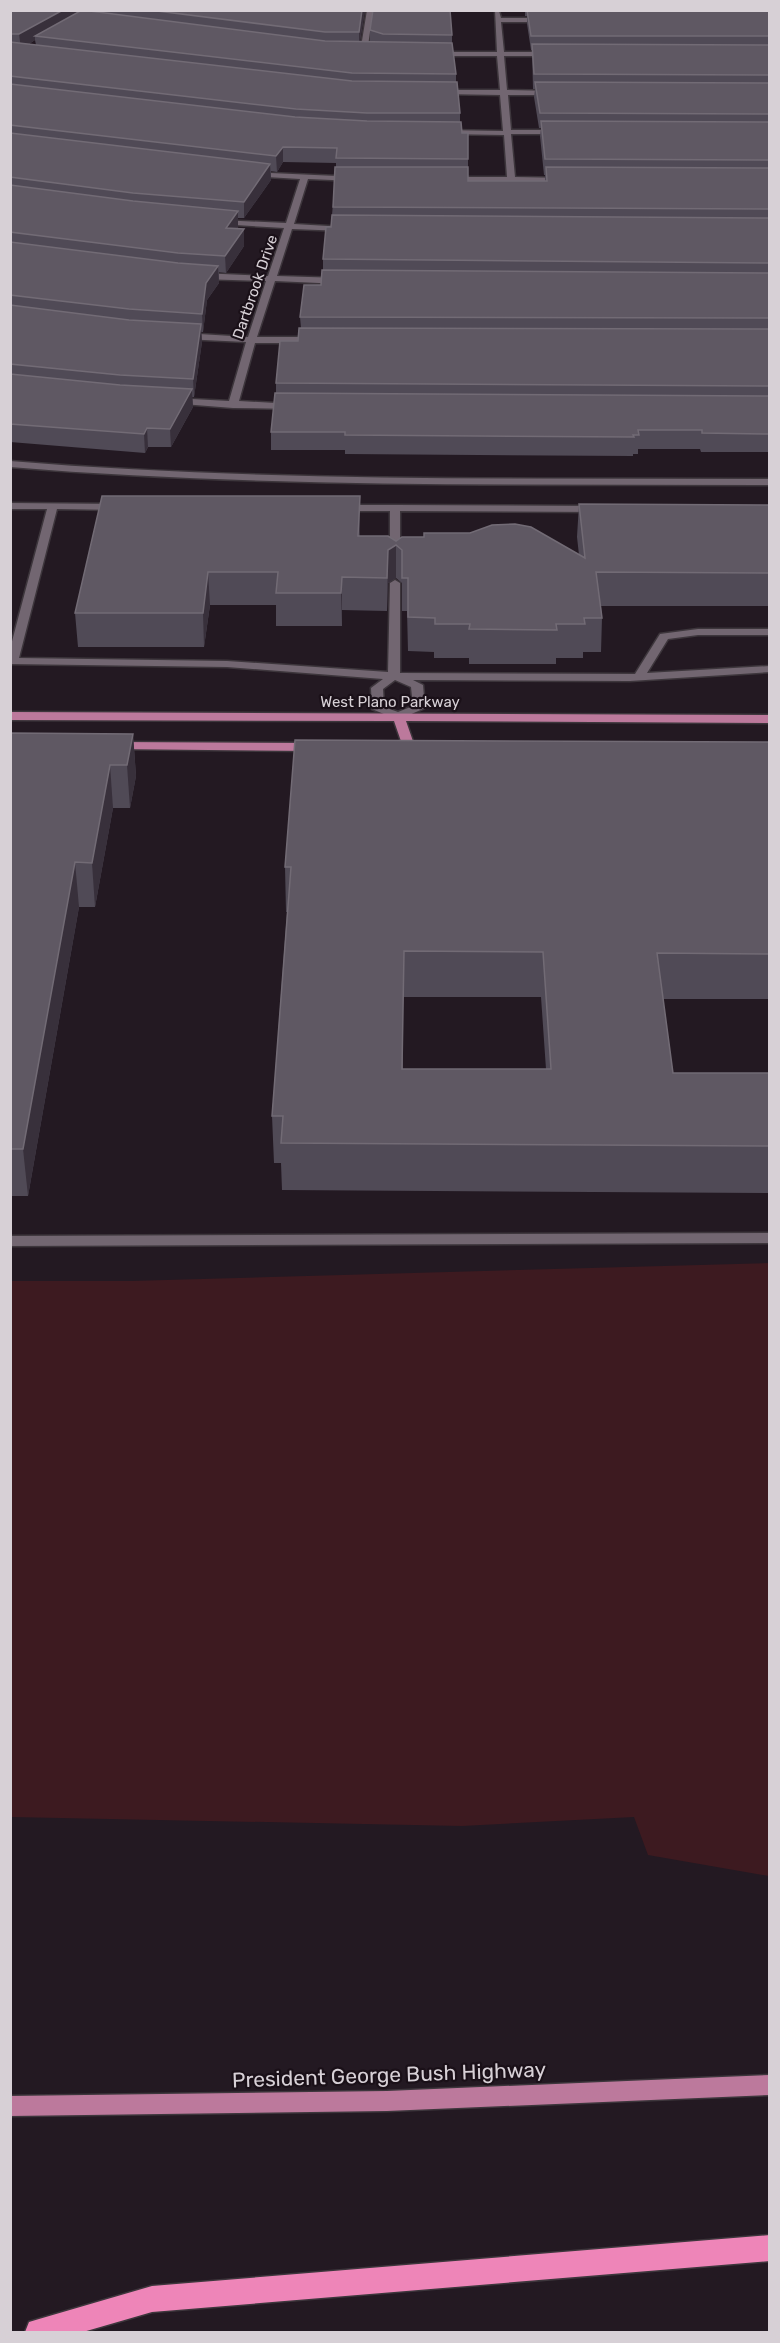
<svg xmlns="http://www.w3.org/2000/svg" width="780" height="2343" viewBox="0 0 780 2343" font-family="Rubik,sans-serif">
<rect width="100%" height="100%" fill="#231922"/>
<path fill="#3d1a20" d="M769,1263V1876L648,1855L634,1817L462,1826L11,1817V1281H131Z"/>
<g fill="none" stroke-linecap="round" stroke-linejoin="round">
<defs>
<g id="minor">
<path d="M367,10H373L368,46L379,51V53L361,47Z"/>
<path d="M495,10L499,11L501,18H548L551,20L548,22H501L504,52H551L554,54L551,56H504L507,90L554,91L558,93L554,95H508L511,130H561L565,132L561,134H511L515,177L566,178H569V182L449,181L445,179L449,177H507L504,135L443,134L439,132L443,130L503,131L500,95L440,94L436,92L440,90H500L497,56H434L431,54L434,52H497Z"/>
<path d="M248,172L359,177L360,179L356,181L308,179L294,224L345,227L349,229L345,231L292,229L277,276L341,278L345,281L341,284L275,281L257,337H318L322,340L318,343H255L239,401L293,404L298,407L296,409L233,408L170,403L168,401L173,398L229,401L246,342L183,339L179,336L183,333L248,337L266,281L200,279L196,276L200,273L268,276L284,228L219,224L215,222L219,220L286,223L300,179L251,176L247,174Z"/>
<path d="M10,461C263,482 516,478 770,479V485C516,484 263,488 10,467Z"/>
<path d="M10,503L119,504L124,507L119,510L57,509L19,658L227,661L388,672L390,583L395,580L400,583V673L635,674L660,634L698,629H770V635H698L668,639L647,673L770,666V672L630,681L413,680L423,685L425,708L398,720L372,709L371,688L383,679L227,667L10,664V649L47,509H10ZM395,680L411,687L413,706L398,712L384,707L383,689Z"/>
<path d="M395,505L599,506L604,509L599,512L400,511V559L395,562L390,559V511H341L336,508L341,505Z"/>
<path d="M770,1233V1243L10,1246V1236Z"/>
</g>
<g id="major">
<path d="M10,712L770,715V723L406,721L415,747L409,751L403,747L394,721L10,720Z"/>
<path d="M115,742L313,743L319,747L313,751L111,749V743Z"/>
<path d="M770,2075V2095L387,2111L10,2116V2096L387,2091Z"/>
</g>
<path id="highway" d="M770,2235V2261L152,2312L83,2332H25L29,2322L39,2319L152,2286Z"/>
</defs>
<use href="#minor" stroke="#3d363c" stroke-width="3"/>
<use href="#major" stroke="#3d363c" stroke-width="3"/>
<use href="#highway" stroke="#3d363c" stroke-width="3"/>
<use href="#minor" fill="#726671" fill-rule="evenodd"/>
<use href="#major" fill="#bc799c" fill-rule="evenodd"/>
<use href="#highway" fill="#ee85b8" fill-rule="evenodd"/>
</g>
<g fill="#504a56" fill-rule="evenodd">
<path d="M10,10L88,11L95,12V10H365L360,41L370,42V30L452,35V43L456,74V82L460,113V122L462,133H468V181H545V175H544L540,136L541,128H539L534,97L535,89H533L532,50H531L527,24V16H525V10H770V452H701L700,449H638V454H633V456L345,454V450H271V432L276,393V383L298,341L301,328L300,317L321,285L323,270V259L331,227L336,167V163L283,162L277,172L271,171V180L244,218H238V227L237,229H244V246L226,273L219,272V283L207,300L203,332H201L202,342L194,397H192L193,407L171,447H148L145,453L10,442ZM35,40L36,45L29,44Z"/>
<path d="M102,496L360,528V536L396,541L579,555L577,537L579,504L770,505V606H601L602,618L601,652H583V658H556V664H469V658H434V652L408,651L407,611H402V583L396,578L388,583L387,611L342,610V626H276V605H210L204,647H78L75,613Z"/>
<path d="M10,733L133,734L136,776L130,808H113L95,907H79L28,1196H10Z"/>
<path d="M770,742V999H663L673,1073H770V1193L282,1190L281,1163H274L272,1116L287,912H286L285,867ZM403,997H541L546,1069H403Z"/>
</g>
<g fill="#38303b">
<path d="M63,10H89L41,37L35,36V40L21,49L19,34Z"/>
<path d="M362,10H365L359,46V32Z"/>
<path d="M283,147V162L277,172L276,156Z"/>
<path d="M270,164L271,180L244,218V202Z"/>
<path d="M238,211V227L226,245V228Z"/>
<path d="M244,229V246L226,273L225,256Z"/>
<path d="M218,266L219,283L207,300L203,332L202,314L206,283Z"/>
<path d="M201,324L202,342L194,397L193,379Z"/>
<path d="M192,389L193,407L171,447L170,429Z"/>
<path d="M147,428L148,447L145,453L144,434Z"/>
<path d="M360,496V528L358,569V536Z"/>
<path d="M396,545V578L388,583L387,611L388,550Z"/>
<path d="M208,572L210,605L204,647L203,613Z"/>
<path d="M342,577V626L341,593Z"/>
<path d="M133,734L136,776L130,808L127,765Z"/>
<path d="M110,765L113,808L95,907L92,863Z"/>
<path d="M75,862L79,907L28,1196L23,1149Z"/>
</g>
<g fill="#5f5863" stroke="#726b75" stroke-width="1.5" fill-rule="evenodd">
<path d="M10,10H63L19,34H10Z"/>
<path d="M82,10L325,41L452,43L456,74L352,73L35,36Z"/>
<path d="M149,10H362L359,32H325Z"/>
<path d="M373,10H450L452,35L383,34L370,30Z"/>
<path d="M527,10L770,11V36H531Z"/>
<path d="M10,42L352,81L457,82L460,113H367L296,109L10,76Z"/>
<path d="M532,44L770,45V75L534,74Z"/>
<path d="M535,82L770,83V114L540,113Z"/>
<path d="M10,84L295,117L367,121L461,122L462,133H468V159L336,158L337,148L283,147L276,156L10,125Z"/>
<path d="M541,121L770,122V160L545,159Z"/>
<path d="M10,133L270,164L244,202L133,193L10,177Z"/>
<path d="M335,167H468V181H547L546,167L770,168V209L333,207Z"/>
<path d="M10,185L133,201L238,211L226,228L244,229L225,256L178,253L10,232Z"/>
<path d="M332,215L770,218V263L323,259L326,227H331Z"/>
<path d="M10,242L178,263L218,266L206,283L202,314L129,309L10,295Z"/>
<path d="M322,270L770,273V318L300,317L304,285H321Z"/>
<path d="M10,305L129,320L201,324L193,379L120,375L10,364Z"/>
<path d="M299,328L770,329V386L276,383L280,341H298Z"/>
<path d="M10,374L120,385L192,389L170,429L147,428L144,434L10,424Z"/>
<path d="M275,393L770,396V434L702,433V430H638L639,435H633L634,437L345,435V432H271Z"/>
<path d="M102,496H360L358,536H388L396,541L402,537H424V533H470L492,525L515,524L531,527L585,558L579,504L770,505V573L596,572L602,618H584L585,624H556L557,630L469,629L470,624H435V618L408,617V578H402V550L396,545L388,550L387,578L342,577L341,593H276L278,572H208L203,613H75Z"/>
<path d="M10,733L133,734L127,765H110L92,863L75,862L23,1149H10Z"/>
<path d="M295,740L770,742V954L657,953L673,1073H770V1146L281,1143L283,1116H272L291,867H285ZM404,951L543,952L551,1069H402Z"/>
</g>
<g text-anchor="middle" stroke-width="4.5" stroke-linejoin="round" paint-order="stroke">
<g font-size="15" fill="#d7d0d6" stroke="#1a1018">
<text transform="translate(255 287) rotate(-71)" y="5">Dartbrook Drive</text>
<text x="390" y="707">West Plano Parkway</text>
</g>
<g font-size="21" fill="#d7d0d6" stroke="#1a1018">
<text transform="translate(389 2075) rotate(-2)" y="7">President George Bush Highway</text>
</g>
</g>
<rect width="780" height="2343" fill="none" stroke="#d7d0d6" stroke-width="24"/>
</svg>
